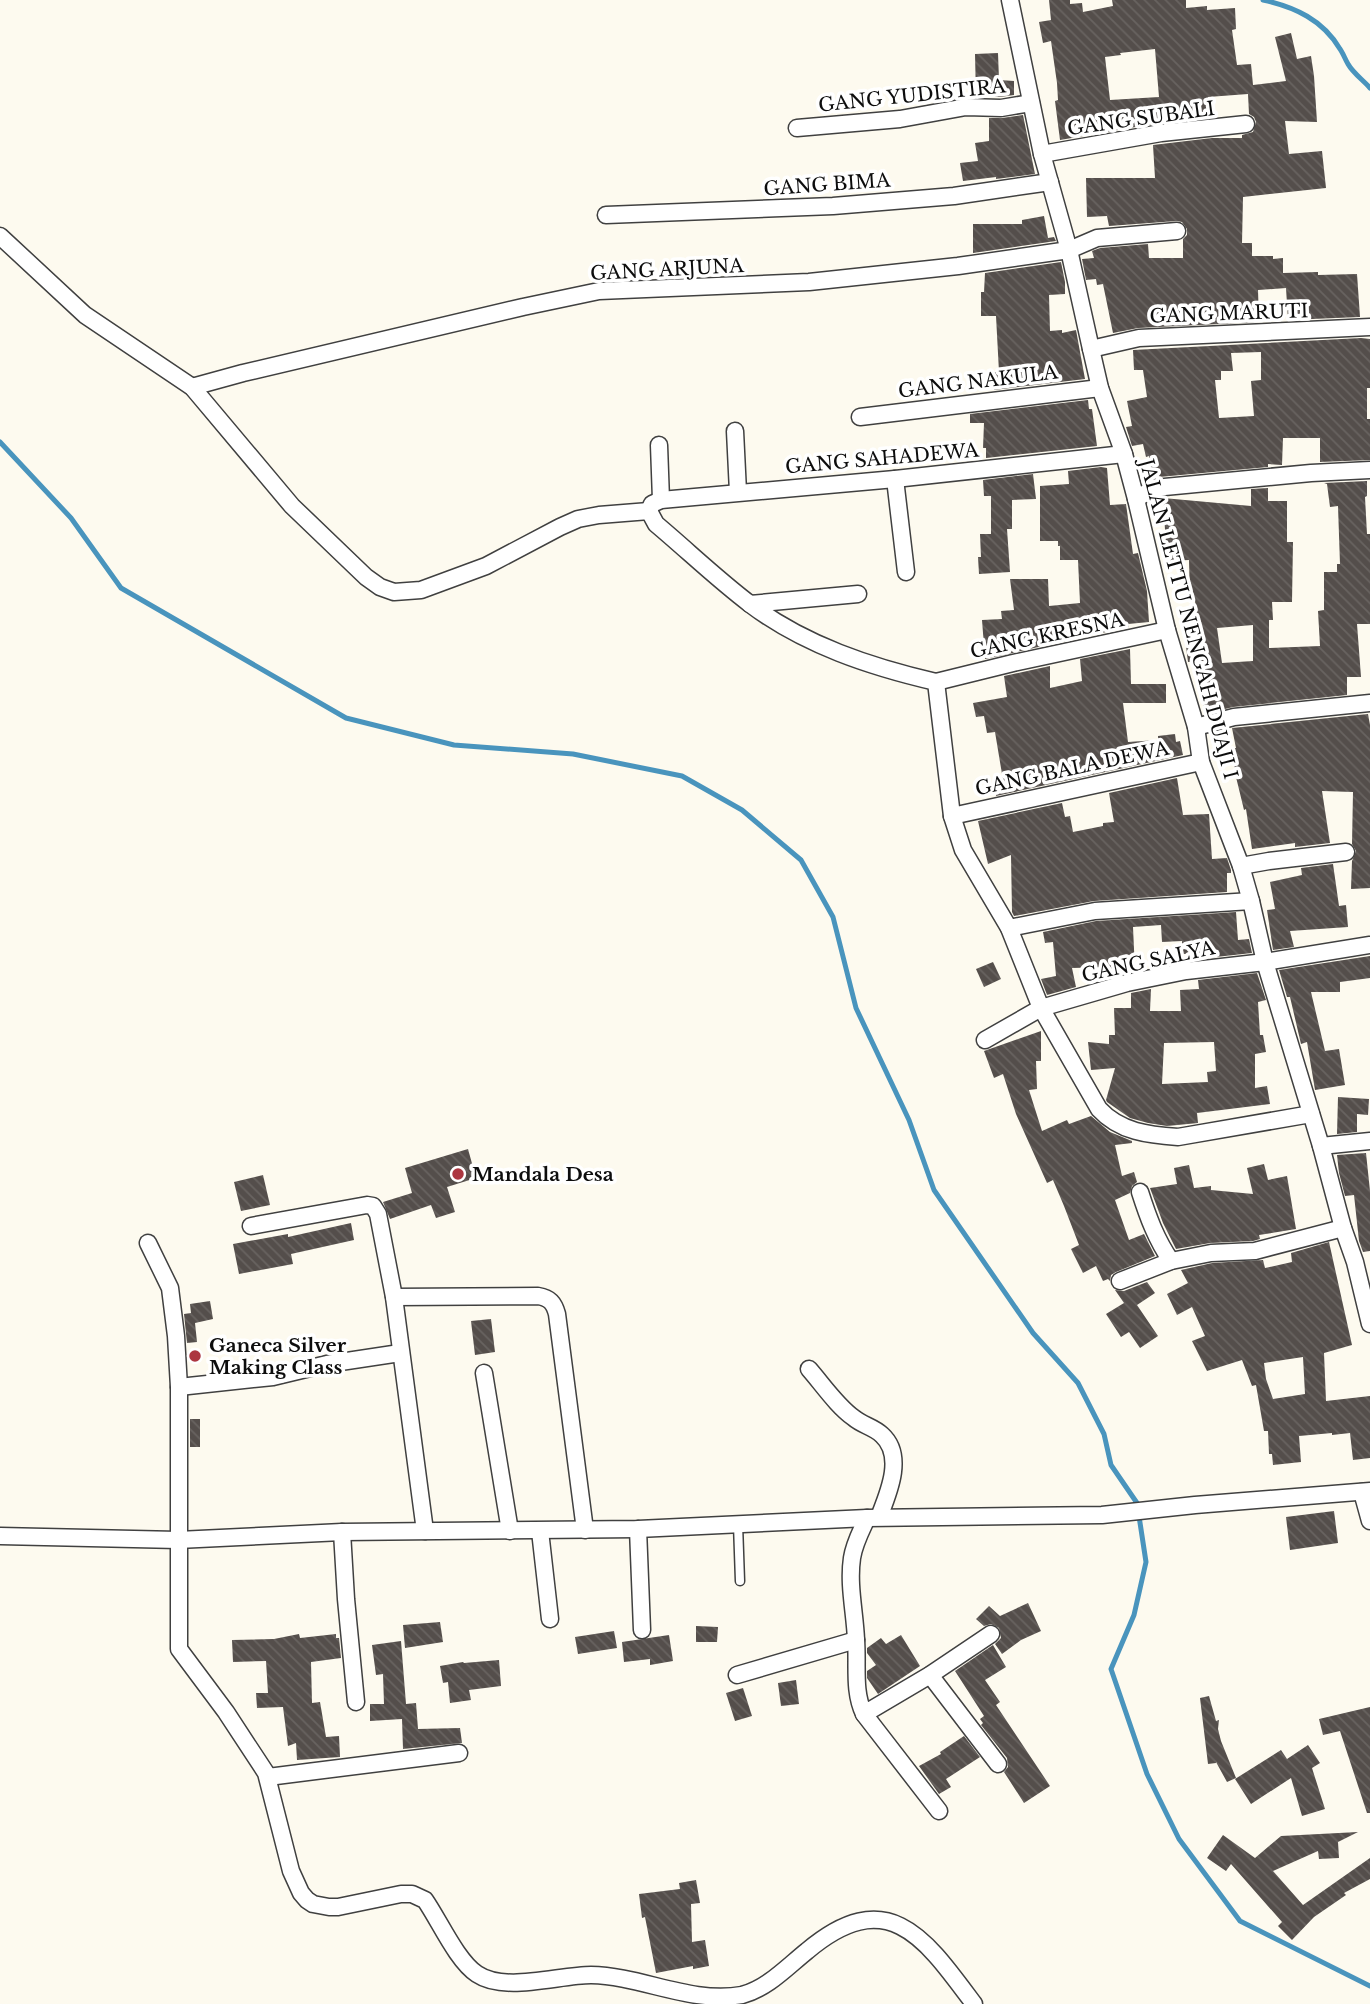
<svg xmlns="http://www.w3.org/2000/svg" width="1370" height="2004" viewBox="0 0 1370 2004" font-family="'Libre Baskerville',serif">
<defs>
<pattern id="building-back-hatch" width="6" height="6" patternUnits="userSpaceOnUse" patternTransform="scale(1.75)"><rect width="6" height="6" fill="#544e4b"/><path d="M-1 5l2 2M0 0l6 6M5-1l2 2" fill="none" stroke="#686360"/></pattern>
</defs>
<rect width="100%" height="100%" fill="#fdfaef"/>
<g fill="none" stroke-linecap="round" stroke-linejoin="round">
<g stroke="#4994bd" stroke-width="5">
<path d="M1263,0C1295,7 1323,20 1340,49C1343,53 1345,59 1348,64C1353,73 1363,80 1370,88"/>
<path d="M0,442L71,518L121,588L346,718L454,745L573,754L682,776L742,810L801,860L833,917L856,1008L909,1120L934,1190L1033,1333L1078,1383L1104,1434L1111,1465L1137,1503L1146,1562L1134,1615L1111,1669L1147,1774L1179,1839L1240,1921L1370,1986"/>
</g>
</g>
<g fill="url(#building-back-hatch)" fill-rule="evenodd">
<path d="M1049,0H1070V4L1082,3L1083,12L1113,6L1112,0H1186V8L1207,6V10L1235,8L1236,29L1232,30L1237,65L1251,64L1253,85L1286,81L1275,37L1291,33L1297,59L1311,56L1314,76L1317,122L1285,121L1289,154L1322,151L1326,188L1243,197L1242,243H1252V256H1273V259L1283,258V273L1318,272V275L1357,274L1360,317L1288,320L1286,288L1258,290L1259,322L1138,328L1113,333L1103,284L1097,285L1096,279L1086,280L1082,259L1094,258L1092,251L1100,248L1148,244L1149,258H1183V239L1187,235V229L1182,222L1177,221L1109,226L1107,216L1087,217L1086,178H1155L1153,145L1212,138H1242V135L1253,132L1256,122L1254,117L1249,114L1248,94L1208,97L1210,117L1159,123L1060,140L1055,101L1058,100L1057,83L1051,41L1043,43L1039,22L1051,20ZM1155,49L1159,97L1110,100L1105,57L1121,55L1120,53Z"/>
<path d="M998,53L999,80L1014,81V95L1000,97H976L975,54Z"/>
<path d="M1023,115L1035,174L996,179V177L963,181L960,163L978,161L975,143L989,141V118H1002Z"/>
<path d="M1044,216L1048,238L1054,237L1056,241L973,253V224H1022V220Z"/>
<path d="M1061,262L1065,282V294L1049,295L1050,331L1062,330V333L1076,330L1085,379L994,390L992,372H999L996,316H981V292H984L985,273Z"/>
<path d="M1361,338L1370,339V388H1367V419H1370V460L1320,462V438H1283L1282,465L1268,464V467L1159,477L1158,468L1151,469L1149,456L1146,457L1143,444L1132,446L1126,427L1132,426L1127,401L1147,397L1143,370H1134L1133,350ZM1261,352V380L1251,381L1254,416L1219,418L1215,380H1221V371H1233L1231,353Z"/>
<path d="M1088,400L1089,409H1092L1097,446L986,458V448H983L984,423H970V414Z"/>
<path d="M1101,467L1107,468L1110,505L1126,504L1133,554L1138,553L1147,591L1149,622L1128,624L1129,627L985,659L982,620L1002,619L1001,611L1014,610L1010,579H1048L1049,606L1080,603L1078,560H1060V546H1058V541H1040V486L1069,484L1068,471Z"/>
<path d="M1033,474L1036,499L1012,500V529H1007L1010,572L979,574L978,557H981L980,534H991V496H984L983,480Z"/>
<path d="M1367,481V496L1365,497L1367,534H1370V624H1357L1361,677H1347V695L1233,707L1205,714L1203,702H1208L1204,661L1188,662L1185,638L1197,637L1195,599H1190L1189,560L1167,561L1163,498L1251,506V489L1268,488V501H1287V542H1293L1292,602H1272L1273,620H1269V648L1320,646L1318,611L1324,610V572H1337V564H1340L1338,506L1330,507L1327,484L1324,483ZM1253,625V661L1222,663L1217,628Z"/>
<path d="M1130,649L1131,684H1166V703H1123L1128,742L1158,740V736L1175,734L1176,742L1180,741L1183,755L996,796L997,780H1003L995,732L987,733L984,716L976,717L973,703L1007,697L1004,676L1050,666V688L1082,681L1080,659Z"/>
<path d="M1368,714L1370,725V888L1351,889L1352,861L1356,851L1352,844L1353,792L1322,791L1330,843L1295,847V843L1252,849L1246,809L1244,810L1236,777L1232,748H1236L1232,728Z"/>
<path d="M1177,778L1183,815L1209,814L1212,859L1227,858L1231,870V873H1227V892L1094,901L1014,916L1012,912L1011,855L988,864L978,821L1062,803L1065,817L1070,816L1073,832L1103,826V823L1114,822L1109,793Z"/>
<path d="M1333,864L1339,906L1346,905L1348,927L1290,931L1294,947L1273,950L1267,910L1275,909L1270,882L1302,875L1301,868Z"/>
<path d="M1236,912L1238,940L1249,939L1252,953L1198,959V954H1182V941L1162,942L1161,925L1133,927L1135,971L1125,973L1109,971L1110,967L1072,968L1076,987L1047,995L1041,979L1056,976L1053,942L1045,943L1043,932L1096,921Z"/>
<path d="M1370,956V978L1340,982V992H1311L1325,1051L1339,1049L1345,1085L1315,1090L1307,1042L1301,1044L1290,997H1287L1279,970Z"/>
<path d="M993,962L1001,979L984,987L976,969Z"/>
<path d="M1257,973L1266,1000L1258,1002L1260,1035H1263L1266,1052L1255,1054V1088L1267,1086L1270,1104L1197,1113L1198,1123L1167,1126L1148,1123L1130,1118L1107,1102L1106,1100L1115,1068L1091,1070L1088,1042L1109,1044V1035H1115L1114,1008H1131V993L1151,989L1150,1011H1181L1180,990L1199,989L1198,980ZM1214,1042L1216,1071L1207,1072L1208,1082L1162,1084L1164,1043Z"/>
<path d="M1041,1031V1061H1036L1037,1089L1029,1090L1042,1131L1067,1120L1069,1124L1091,1116L1110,1132L1132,1141V1143L1115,1145L1122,1176L1134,1172L1137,1182L1132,1186L1130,1193L1115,1200L1129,1240L1144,1234L1155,1256L1116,1272L1111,1275L1110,1281L1108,1279L1103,1281L1096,1266L1083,1273L1071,1249L1079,1245L1064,1206L1053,1180L1047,1183L1016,1114L1003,1074L994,1078L984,1051Z"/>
<path d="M1338,1097L1369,1099L1368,1115L1357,1114V1132L1337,1134Z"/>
<path d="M468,1149L476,1178L447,1187L455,1212L436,1218L431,1205L390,1219L383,1202L412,1193L405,1168Z"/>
<path d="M1366,1153L1370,1191V1251L1363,1252L1359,1241L1354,1195L1345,1196L1339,1173L1337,1155Z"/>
<path d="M1264,1164L1268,1180L1287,1176L1296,1229L1259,1235L1260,1239L1253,1241L1210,1243L1176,1249L1163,1223L1150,1188L1177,1184L1174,1168L1189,1165L1194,1188L1211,1186V1190L1253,1194L1247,1168Z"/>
<path d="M263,1175L270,1205L241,1211L234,1182Z"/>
<path d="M351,1223L354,1240L291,1254L293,1264L239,1274L233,1244L288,1234V1237Z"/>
<path d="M1329,1242L1352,1345L1324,1353L1326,1401L1370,1396V1458L1353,1460L1350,1433L1332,1435V1433L1299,1436L1301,1462L1273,1465L1272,1454H1269L1268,1431H1264L1256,1385L1252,1386L1242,1360L1207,1371L1192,1341L1205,1336L1192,1307L1177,1315L1167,1294L1188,1283L1181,1270L1212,1263L1263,1260L1265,1268L1292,1262L1291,1253ZM1303,1357L1305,1394L1273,1399L1266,1379L1264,1363Z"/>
<path d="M1147,1282L1155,1293L1137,1305L1158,1336L1140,1348L1129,1332L1121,1337L1106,1314L1124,1303L1115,1290L1124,1291Z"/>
<path d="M210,1301L213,1319L195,1323L197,1342L187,1343L184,1314L191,1313L190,1304Z"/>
<path d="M491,1319L495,1352L475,1355L471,1321Z"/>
<rect x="190" y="1419" width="10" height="28"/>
<path d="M1334,1511L1338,1543L1290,1550L1286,1517Z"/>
<path d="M1028,1603L1041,1631L1021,1640L1002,1654L995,1644L1001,1638L999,1628L991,1624L984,1626L976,1619L989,1606L1000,1616Z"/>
<path d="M440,1622L443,1642L405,1648L403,1625Z"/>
<path d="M696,1626L718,1627L717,1642H696Z"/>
<path d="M614,1631L617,1648L578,1654L575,1637Z"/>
<path d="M299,1634L300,1638L336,1634V1638H339L341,1658L311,1662L312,1703L320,1702L326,1737L339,1736L340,1757L297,1760L296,1743L288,1746L283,1707L257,1708L256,1693H268L266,1661L233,1662L232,1640L274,1639Z"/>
<path d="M669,1635L673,1661L650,1665V1659L624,1662L622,1642Z"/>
<path d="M901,1635L920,1666L878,1694L867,1678V1671L876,1665L867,1653V1648L881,1638L886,1644Z"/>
<path d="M401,1641L406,1704L416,1703L418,1729L460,1728L462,1743L403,1749L402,1719L370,1721V1704H384L383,1674L376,1675L372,1645Z"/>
<path d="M993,1645L1006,1667L985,1680L1000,1702L996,1705L1050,1786L1024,1803L1004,1772L1008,1767L1007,1758L981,1725L983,1723L980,1719L984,1716L955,1671Z"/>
<path d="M499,1660L501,1686L469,1690L471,1700L450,1703L448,1682L443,1683L440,1666L463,1662L464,1663Z"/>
<path d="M796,1680L799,1704L781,1706L778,1683Z"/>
<path d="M743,1688L752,1716L735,1721L726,1693Z"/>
<path d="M1209,1696L1216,1721L1219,1720L1218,1729L1221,1741L1236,1778L1227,1782L1216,1762V1763L1208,1764L1200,1698Z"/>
<path d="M1370,1707V1813H1367L1340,1731L1323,1735L1319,1719Z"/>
<path d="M964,1736L980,1757L946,1779L951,1787L939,1794L919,1766L941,1754L940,1752Z"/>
<path d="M1308,1745L1320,1763L1312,1768L1325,1809L1302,1816L1291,1778L1251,1804L1235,1779L1281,1750L1287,1759Z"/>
<path d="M1358,1832L1338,1842L1339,1858L1319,1859L1318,1851L1273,1871L1303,1905L1370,1858V1879L1344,1893L1346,1895L1314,1917L1292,1940L1278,1926L1282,1922L1231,1864L1226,1871L1207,1858L1223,1835L1255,1858L1281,1836Z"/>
<path d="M696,1880L700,1903L691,1904L692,1942L705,1940L709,1966L693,1969V1966L656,1973L645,1917L642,1918L639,1894L680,1889L679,1883Z"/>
</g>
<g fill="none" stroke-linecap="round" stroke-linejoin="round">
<defs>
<path id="lane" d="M738,1524L740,1581"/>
<g id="street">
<path d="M1010,0L1042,154L1069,250L1091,349L1100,388L1124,454L1136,499L1167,630L1196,727L1201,762L1241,866L1251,901L1265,962L1321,1146L1343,1228L1355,1262L1370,1324"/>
<path d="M797,128L900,119L966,107L1001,108L1031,103"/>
<path d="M1042,154L1161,133L1246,124"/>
<path d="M606,215L833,206L954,196L1050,182"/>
<path d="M0,236L85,315L192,387L292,506L366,577L380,587L394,592L421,590L486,566L560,527L578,519L599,515L649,511"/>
<path d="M1091,349L1139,338L1370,327"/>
<path d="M192,387L243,373L523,307L599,291L809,282L958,266L1069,250L1097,238L1177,231"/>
<path d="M860,417L1100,388"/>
<path d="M735,431L738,492"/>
<path d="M659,445L661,500"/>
<path d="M895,479L906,572"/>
<path d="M1136,499L1154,488L1311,473L1370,470"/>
<path d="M649,511L656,524C687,550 717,579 750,604C804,645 871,667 936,682L952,816L963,850L1009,928L1041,1008L1099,1109C1120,1132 1149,1135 1178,1137L1311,1114"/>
<path d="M649,511L652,504L661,500L895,479L1124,454"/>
<path d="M750,604L858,594"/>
<path d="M936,682L1013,663L1167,630"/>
<path d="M1196,727L1234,717L1370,703"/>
<path d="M952,816L1201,762"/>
<path d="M1241,866L1269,861L1346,852"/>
<path d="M1009,928L1095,911L1251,901"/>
<path d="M985,1040L1041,1008L1127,983L1186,971L1265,962L1370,945"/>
<path d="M1321,1146L1370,1141"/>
<path d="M1140,1192C1148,1217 1156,1239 1171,1261"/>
<path d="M251,1226L367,1205L373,1206L378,1214L394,1297L425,1531"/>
<path d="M148,1243L170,1288L176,1336L179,1387V1649L226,1712L266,1773L291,1871L301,1893L307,1900L313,1904L329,1907H338L401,1894H412L425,1900C439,1920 457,1961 477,1974C505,1993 559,1975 591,1975C642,1976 690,2004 742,1995C768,1988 787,1967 807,1951C888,1883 925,1938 974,2004"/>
<path d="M1120,1281L1171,1261L1211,1253L1255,1251L1343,1228"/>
<path d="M394,1297L538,1296C550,1298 554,1303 557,1314L585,1530"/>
<path d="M809,1369C823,1385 837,1406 854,1418C862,1425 874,1427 882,1435C905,1456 888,1494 879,1517"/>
<path d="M484,1373L510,1531"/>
<path d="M179,1387L273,1377L327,1364L400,1353"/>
<path d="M1362,1492L1370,1521"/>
<path d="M867,1518C861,1531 854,1544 852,1558C848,1585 855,1613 856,1640C858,1665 853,1691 864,1714L930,1675L991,1634"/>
<path d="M638,1529L642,1630"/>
<path d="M540,1531L550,1619"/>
<path d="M342,1532L346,1599L356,1702"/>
<path d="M0,1536L178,1540L342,1532L638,1529L867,1518L1102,1515L1195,1505L1370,1491"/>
<path d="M737,1675L856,1640"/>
<path d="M930,1675L998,1764"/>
<path d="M864,1714L939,1811"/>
<path d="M268,1777L459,1753"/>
</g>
</defs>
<use href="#lane" stroke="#404040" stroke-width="11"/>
<use href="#street" stroke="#404040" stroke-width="19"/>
<use href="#lane" stroke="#fff" stroke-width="8"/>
<use href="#street" stroke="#fff" stroke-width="16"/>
</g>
<g fill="#ac3640" stroke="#fff" stroke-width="2.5">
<circle cx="458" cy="1174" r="7"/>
<circle cx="195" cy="1356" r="7"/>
</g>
<g text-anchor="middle" stroke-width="7" stroke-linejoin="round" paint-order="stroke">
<g font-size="19" fill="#0d0d0d" stroke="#fff">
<text transform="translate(912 95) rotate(-6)" y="7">GANG YUDISTIRA</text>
<text transform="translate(1141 118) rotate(-8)" y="7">GANG SUBALI</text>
<text transform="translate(827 184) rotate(-4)" y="7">GANG BIMA</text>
<text transform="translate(667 269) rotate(-3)" y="7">GANG ARJUNA</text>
<text transform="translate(1229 313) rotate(-2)" y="7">GANG MARUTI</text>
<text transform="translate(978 381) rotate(-7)" y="7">GANG NAKULA</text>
<text transform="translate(882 458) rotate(-5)" y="7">GANG SAHADEWA</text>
<text transform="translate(1189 619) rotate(75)" y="7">JALAN LETTU NENGAH DUAJI I</text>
<text transform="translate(1047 635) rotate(-12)" y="7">GANG KRESNA</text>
<text transform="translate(1072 768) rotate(-12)" y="7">GANG BALA DEWA</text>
<text transform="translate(1148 961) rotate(-12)" y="7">GANG SALYA</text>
</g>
<g font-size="19" font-weight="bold" fill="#0d0d0d" stroke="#fff" text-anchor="start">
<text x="472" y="1181">Mandala Desa</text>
<text x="209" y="1352">Ganeca Silver<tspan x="209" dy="22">Making Class</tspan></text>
</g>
</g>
</svg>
